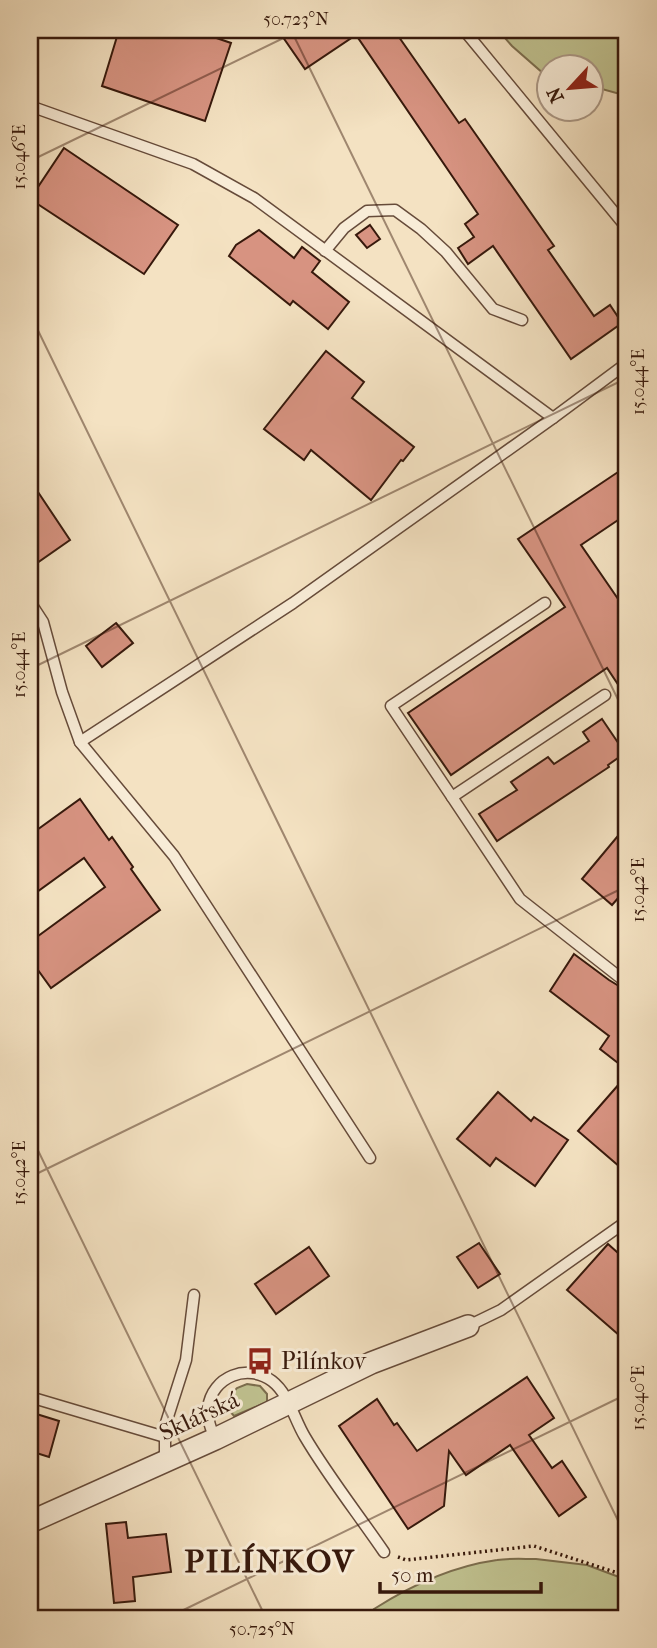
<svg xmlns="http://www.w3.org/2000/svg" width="657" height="1648" viewBox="0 0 657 1648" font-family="'IM FELL French Canon',serif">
<rect width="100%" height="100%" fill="#f4e2c2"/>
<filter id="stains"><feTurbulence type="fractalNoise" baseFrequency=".00286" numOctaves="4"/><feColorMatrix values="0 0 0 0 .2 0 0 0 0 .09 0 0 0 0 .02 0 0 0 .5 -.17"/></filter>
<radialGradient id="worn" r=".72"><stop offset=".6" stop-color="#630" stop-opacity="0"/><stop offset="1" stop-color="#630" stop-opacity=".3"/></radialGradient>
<g fill="#c0c290" stroke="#7c6e4e" stroke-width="2">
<path d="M498,30H627V96L591,86L590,66H548V75L544,74L512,46Z"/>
<path d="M247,1384L260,1386L267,1394V1402L234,1416L229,1410L228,1398L237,1388Z"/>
<path d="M536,1559L587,1565L627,1580V1618H378L374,1609C410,1586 454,1566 497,1560C509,1558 523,1559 536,1559Z"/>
</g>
<g fill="#d79381" stroke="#37190c" stroke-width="2">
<path d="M119,30H193L231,43L205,121L102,86Z"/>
<path d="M278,30H394L459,123L465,119L554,246L548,250L594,316L610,305L622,323L571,359L493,246L468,264L458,248L474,237L465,224L478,214L356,35L305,69Z"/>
<path d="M64,148L178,225L144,274L30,199Z"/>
<path d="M370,225L380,239L367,248L356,235Z"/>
<path d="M259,230L294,258L302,247L320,261L312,272L349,302L328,329L293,301L290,305L229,256L236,245Z"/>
<path d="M326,351L364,382L352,398L414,447L403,461L401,460L371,500L311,450L304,460L264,429Z"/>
<path d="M627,466V514L581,545L627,612V698L607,668L451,775L408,713L565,607L518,539Z"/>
<path d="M30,480L70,540L37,563L30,552Z"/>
<path d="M116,623L133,643L102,667L86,646Z"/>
<path d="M602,719L625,753L608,765L609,767L497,841L479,814L517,790L511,782L548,757L554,764L589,741L583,732Z"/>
<path d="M80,799L109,840L112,837L133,867L131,869L160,910L51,988L30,959V942L105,887L84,858L30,897V835Z"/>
<path d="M627,825V888L612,905L582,879Z"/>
<path d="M574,954L609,980L627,991V1070L600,1049L609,1036L550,991Z"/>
<path d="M627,1075V1173L578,1131Z"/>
<path d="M498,1092L531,1121L534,1117L568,1140L535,1186L496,1158L490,1166L457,1139Z"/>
<path d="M479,1243L500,1274L478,1288L457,1257Z"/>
<path d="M608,1244L627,1261V1342L567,1290Z"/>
<path d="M309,1247L329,1276L276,1314L255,1284Z"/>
<path d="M527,1377L554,1418L529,1435L552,1468L562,1461L586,1497L559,1516L510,1445L466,1475L449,1451L444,1506L408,1529L339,1426L377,1399L394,1425L397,1423L417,1451Z"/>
<path d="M30,1412L59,1421L49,1457L30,1451Z"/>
<path d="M126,1522L128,1538L166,1534L171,1572L133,1577L135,1601L114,1603L106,1524Z"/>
</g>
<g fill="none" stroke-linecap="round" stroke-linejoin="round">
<defs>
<g id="service">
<path d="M464,30L627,228"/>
<path d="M30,106L193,164L254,198L553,418"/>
<path d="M325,251L344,228L367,211L395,210L421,229L446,252L493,309L522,320"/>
<path d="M30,602L43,622L62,692L80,742L174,856L370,1158"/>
<path d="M605,695L452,797L520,899L627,983"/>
<path d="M80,742L293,603L553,418L627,363"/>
<path d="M452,797L391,706L545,603"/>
<path d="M468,1326L501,1310L627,1221"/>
<path d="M30,1397L165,1437"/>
<path d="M215,1439C211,1429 207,1419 208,1408C212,1376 248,1363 272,1381C289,1394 294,1419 305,1437C328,1476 358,1514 384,1552"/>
<path d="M165,1462V1426L186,1360L194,1295"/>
</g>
<path id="minor" d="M30,1522L215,1439L371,1363L468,1326"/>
</defs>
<use href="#service" stroke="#664b3a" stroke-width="13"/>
<use href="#minor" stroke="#664b3a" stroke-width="24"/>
<path stroke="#37190c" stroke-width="3.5" stroke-dasharray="2 3.5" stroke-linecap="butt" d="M398,1557L406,1560L534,1546L627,1576"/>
<use href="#service" stroke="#f8ecd7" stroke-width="10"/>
<use href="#minor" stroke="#f8ecd7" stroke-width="21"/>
</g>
<path fill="none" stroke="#37190c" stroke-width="2" stroke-opacity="0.45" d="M291,30L627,718M30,161L300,30M30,314L627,1539M30,669L627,378M30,1134L266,1618M30,1177L627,886M167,1618L627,1394"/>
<defs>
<symbol id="bus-bare" viewBox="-9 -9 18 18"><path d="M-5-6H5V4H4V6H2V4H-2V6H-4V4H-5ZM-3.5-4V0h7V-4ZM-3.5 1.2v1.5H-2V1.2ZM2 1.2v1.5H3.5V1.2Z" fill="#8f2418" stroke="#f8ecd7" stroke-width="2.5" paint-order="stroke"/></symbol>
</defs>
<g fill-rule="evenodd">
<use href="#bus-bare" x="241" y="1342" width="38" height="38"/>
</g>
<g text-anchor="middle" stroke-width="6" stroke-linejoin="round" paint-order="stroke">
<g font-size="24" fill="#37190c" stroke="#f8ecd7" text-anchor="start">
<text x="281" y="1369">Pilínkov</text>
</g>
<g font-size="24" fill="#37190c" stroke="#f8ecd7">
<text transform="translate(199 1416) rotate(-25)" y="8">Sklářská</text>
</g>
<g font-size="32" font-weight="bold" letter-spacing="2" fill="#37190c" stroke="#f8ecd7">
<text x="270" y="1572">PILÍNKOV</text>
</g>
</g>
<rect width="657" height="1648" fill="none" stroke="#f4e2c2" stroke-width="77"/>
<g transform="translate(570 88) rotate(244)"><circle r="33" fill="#f8ecd7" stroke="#ab9886" stroke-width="2"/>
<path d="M0-5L12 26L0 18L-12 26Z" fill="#8f2418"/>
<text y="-10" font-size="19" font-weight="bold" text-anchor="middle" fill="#37190c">N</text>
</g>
<path d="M380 1582v10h161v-10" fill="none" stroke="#37190c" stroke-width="3.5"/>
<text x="391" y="1582" font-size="21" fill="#37190c" stroke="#f8ecd7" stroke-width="5" paint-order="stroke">50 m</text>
<rect x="38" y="38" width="580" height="1572" fill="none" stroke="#37190c" stroke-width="2.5"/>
<g font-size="18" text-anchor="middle" fill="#37190c">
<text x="296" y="25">50.723°N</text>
<text transform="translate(19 157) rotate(-90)" y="6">15.046°E</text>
<text transform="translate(638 382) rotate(-90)" y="6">15.044°E</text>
<text transform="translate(19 665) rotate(-90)" y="6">15.044°E</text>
<text transform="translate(638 890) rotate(-90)" y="6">15.042°E</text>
<text transform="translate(19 1173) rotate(-90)" y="6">15.042°E</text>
<text transform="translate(638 1398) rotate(-90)" y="6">15.040°E</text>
<text x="262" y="1635">50.725°N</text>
</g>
<rect width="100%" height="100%" filter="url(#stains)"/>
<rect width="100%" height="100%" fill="url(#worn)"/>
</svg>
